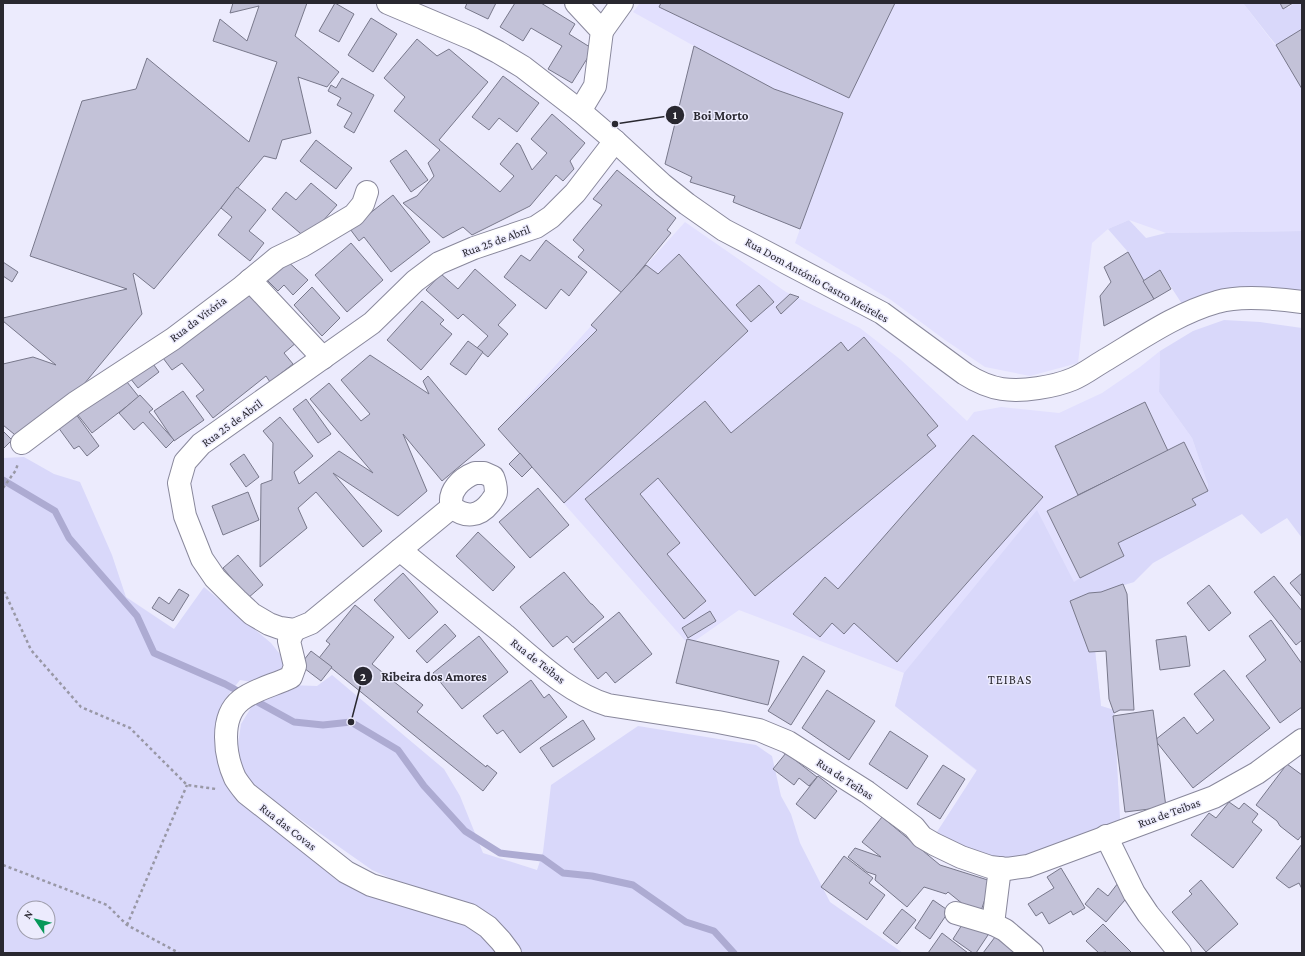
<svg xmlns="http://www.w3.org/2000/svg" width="1305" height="956" viewBox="0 0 1305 956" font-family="'Crimson Pro',serif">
<rect width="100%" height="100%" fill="#ecebfd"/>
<g fill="#e2e0fe">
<path d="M640,3H1243L1275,45L1302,29V231L1166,233L1129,220L1108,229L1092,243L1078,363L1030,376L985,367L945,340L891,300L795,243L800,229L733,202L735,196L690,182L692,177L665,164L694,46L633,12Z"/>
<path d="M685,222L786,292L860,328L901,360L967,421L974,412L1001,407L1059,413L1102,393L1140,367L1160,351L1159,392L1192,438L1208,485V491L1196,505L1124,556L1134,582L1073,600L1095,650L1101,706L1114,710L1120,820L937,832L977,771L895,706L904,673L739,610L689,645L498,429Z"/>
</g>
<g fill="#d9d8fa" fill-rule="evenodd">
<path d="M1243,3H1283L1288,8L1294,3H1302V29L1276,45Z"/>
<path d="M1129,220L1146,238L1166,233L1302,231V292L1270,287L1226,288L1184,307L1160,270L1143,281L1128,252L1108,229Z"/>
<path d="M1224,320L1260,322L1302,328V538L1287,518L1261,534L1242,514L1153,563L1134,582L1073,600L1095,650L1101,706L1114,710L1120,820L1027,858L999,861L968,853L937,832L977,770L895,706L904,673L1037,510L1074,582L1080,578L1124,556L1118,543L1195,505L1192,499L1208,491V485L1192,438L1159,392L1160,351L1193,331Z"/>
<path d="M24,457L54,474L80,482L112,555L126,597L174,629L204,587L271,643L287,663L284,670L252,682L240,680L225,699L221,714V757L286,835L464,920L502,953H3V458ZM24,908H48V932H24Z"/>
<path d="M332,675L444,769L460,796L483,853L537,870L543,852L551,785L638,726L756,745L772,756L781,796L791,814L800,843L830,902L903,953H522L517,945L486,912L414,889L372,870L274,801L241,773L238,744L241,724L252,706L289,685L317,686Z"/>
</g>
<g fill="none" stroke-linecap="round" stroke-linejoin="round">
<path stroke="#adabd2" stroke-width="7" d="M3,480L55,511L69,538L137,616L154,653L225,684L294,722L323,725L351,722L398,750L424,786L465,831L500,853L542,858L563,873L592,876L633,885L686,922L714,931L734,953"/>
</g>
<g fill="#c3c2d8" stroke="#78788b">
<path d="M233,3H307L295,36L339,72L327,87L298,77L311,133L282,140L276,159L264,156L154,289L134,273L133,274L142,314L31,448L3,425V364L33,357L56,365L3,321V318L127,289L30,256L82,101L136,89L147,58L249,142L277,62L213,41L220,19L247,41L259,6L230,13Z"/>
<path d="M335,3L354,14L339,42L319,31Z"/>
<path d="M467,3H496L488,19L465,8Z"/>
<path d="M515,3H541L575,24L569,34L593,49L572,83L548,69L562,46L531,28L523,41L500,27Z"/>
<path d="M661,3H895L849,98L659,7Z"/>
<path d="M1280,3H1293L1283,9Z"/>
<path d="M371,18L397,34L373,72L348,55Z"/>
<path d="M1302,29V89L1276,45Z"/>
<path d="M417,39L437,56L449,49L488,82L439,140L500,192L514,176L500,164L517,143L520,145L532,170L547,153L531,139L552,114L585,143L570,161L574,169L563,181L556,175L530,206L472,235L463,227L443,238L403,203L417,196L434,176L428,163L440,150L394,111L405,97L384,78Z"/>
<path d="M694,46L774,89L843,113L800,229L733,202L735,196L690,182L692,177L665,164Z"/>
<path d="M503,76L539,103L517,132L499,118L489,130L472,117Z"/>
<path d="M342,78L374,95L354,133L344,127L352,113L337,105L341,98L328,91L331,85L336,88Z"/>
<path d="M316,140L352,168L336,189L300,161Z"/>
<path d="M406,150L428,180L411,192L390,161Z"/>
<path d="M617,170L676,218L667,230L671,233L622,293L578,257L584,250L573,240L602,205L593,199Z"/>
<path d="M311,183L337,205L307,239L272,209L286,192L296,200Z"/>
<path d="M237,187L266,210L249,231L264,243L250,261L218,235L232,217L221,208Z"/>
<path d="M393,195L430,242L391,272L364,237L359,241L350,229Z"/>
<path d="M546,240L587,272L569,296L561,289L546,309L504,277L521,255L530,261Z"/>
<path d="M351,243L383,280L347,312L315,275Z"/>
<path d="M1128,252L1154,299L1104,326L1100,296L1111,282L1104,267Z"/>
<path d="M679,254L748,331L564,503L498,429L597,330L591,325L646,265L658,274Z"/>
<path d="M284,258L308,280L293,295L284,285L278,291L265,278Z"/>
<path d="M3,262L18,272L12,282L3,276Z"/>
<path d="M475,269L516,305L498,325L508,334L488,357L477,348L488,336L463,314L458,319L426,290L441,274L458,289Z"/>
<path d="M1160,270L1171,289L1154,299L1143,281Z"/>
<path d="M759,285L774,302L751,322L736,305Z"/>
<path d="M252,286L297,342L284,353L293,364L270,382L266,376L213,418L196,396L204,390L182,363L172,370L160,354Z"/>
<path d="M312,287L340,318L322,336L294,305Z"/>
<path d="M790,294L799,297L781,314L776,307Z"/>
<path d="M422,301L444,320L440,324L452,334L421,370L387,340Z"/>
<path d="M864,337L938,426L927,435L936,446L755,596L658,478L640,494L680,543L667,554L706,601L684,619L585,499L705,401L731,433L841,342L848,351Z"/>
<path d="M468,341L483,352L466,375L450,364Z"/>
<path d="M370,355L429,394L423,381L428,376L485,445L442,481L403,434L427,491L398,516L333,473L382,531L363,547L316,492L298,508L307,528L260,567L261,484L272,480L273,443L263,431L280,417L313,456L294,472L299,484L339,451L373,473L310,399L329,383L361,421L370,414L341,380Z"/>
<path d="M148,357L159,372L138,388L126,373Z"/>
<path d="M123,377L139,397L92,433L74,410Z"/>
<path d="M183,391L204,420L174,441L154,411Z"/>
<path d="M140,395L153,409L149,412L174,440L166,448L143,422L134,430L119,413Z"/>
<path d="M306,399L331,434L318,443L293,409Z"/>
<path d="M1145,402L1168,451L1078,495L1055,446Z"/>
<path d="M73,410L99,446L87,456L79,446L74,449L55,423Z"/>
<path d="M3,431L12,440L3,449Z"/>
<path d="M973,435L1043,497L897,662L854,623L844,634L832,623L820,637L793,614L825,577L838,589Z"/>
<path d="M1184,442L1208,491L1192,499L1196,505L1118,543L1124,556L1080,578L1047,511Z"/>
<path d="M520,453L532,467L522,477L509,464Z"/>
<path d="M244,454L259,477L246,487L230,464Z"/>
<path d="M538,488L569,525L530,558L499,522Z"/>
<path d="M248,492L259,520L223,535L212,506Z"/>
<path d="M478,532L515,567L493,591L456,556Z"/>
<path d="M238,555L263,585L248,598L223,568Z"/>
<path d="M564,572L591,604H592L604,617L573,643L567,636L553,647L520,607Z"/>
<path d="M403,573L438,612L409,639L374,600Z"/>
<path d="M1302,573V597L1290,583Z"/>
<path d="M1274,576L1302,611V640L1296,645L1254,592Z"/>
<path d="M1123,584L1127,594L1134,710H1120L1114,713L1109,699L1106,651L1089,652L1070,601L1089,593L1101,592Z"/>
<path d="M1209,585L1231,613L1209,631L1187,603Z"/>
<path d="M179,589L189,595L173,621L152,608L159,597L169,604Z"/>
<path d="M355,605L394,637L372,664L423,705L417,712L486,767L487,765L497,773L483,791L319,658L330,644L326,641Z"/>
<path d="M710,611L716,621L688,638L682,628Z"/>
<path d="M619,612L652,654L615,683L606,672L598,679L574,649Z"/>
<path d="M1271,620L1302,664V707L1280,723L1246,676L1266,660L1249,636Z"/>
<path d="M445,624L456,636L427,663L416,651Z"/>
<path d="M479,636L508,672L462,709L433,673Z"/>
<path d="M1186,636L1190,666L1160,670L1156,640Z"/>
<path d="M687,639L779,661L768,705L676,683Z"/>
<path d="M311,651L332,667L321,681L300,665Z"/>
<path d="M803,656L825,671L791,725L768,711Z"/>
<path d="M1224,670L1270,728L1193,788L1155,740L1184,717L1197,734L1214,720L1194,694Z"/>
<path d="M531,680L544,698L549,694L567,717L520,753L503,730L497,734L483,716Z"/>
<path d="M827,690L875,721L849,760L802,728Z"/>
<path d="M1153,710L1166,807L1125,812L1113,716Z"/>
<path d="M583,720L595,739L553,767L540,748Z"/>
<path d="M890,731L928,756L907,789L869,764Z"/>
<path d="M786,753L817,777L809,786L799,778L794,785L773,769Z"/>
<path d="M1287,764L1302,775V835L1298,840L1280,826L1277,821L1256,805Z"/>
<path d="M943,765L965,779L940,819L917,804Z"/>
<path d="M818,776L837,791L815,819L796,804Z"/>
<path d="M1229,802L1239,809L1244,803L1258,814L1252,822L1262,830L1233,868L1191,835L1209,813L1216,818Z"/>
<path d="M882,817L940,865L991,881L981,911L964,905L948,892L946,894L924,887L907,907L875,880L876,875L867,872L848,857L855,848L881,857L862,842Z"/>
<path d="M1302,844V889L1299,883L1289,888L1276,878Z"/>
<path d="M844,856L873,878L869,883L885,895L867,920L821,887Z"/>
<path d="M1061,868L1085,908L1073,915L1071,911L1049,924L1042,912L1036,916L1028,904L1054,888L1047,877Z"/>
<path d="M1201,880L1238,924L1206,952L1172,912L1192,894L1189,891Z"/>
<path d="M1118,883L1131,893L1106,922L1085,904L1098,888L1108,896Z"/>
<path d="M933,900L949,911L930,939L915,928Z"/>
<path d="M902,909L916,920L897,944L883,933Z"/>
<path d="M967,917L990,932L976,953H973L953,939Z"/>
<path d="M1103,924L1132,953H1107L1106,952L1099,953L1086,941Z"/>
<path d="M942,933L968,953H928Z"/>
<path d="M998,933L1023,953H983Z"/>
</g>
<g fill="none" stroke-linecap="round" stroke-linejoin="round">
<defs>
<g id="minor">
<path d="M388,3L473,39L498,52L523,67L580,111L615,141L663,185L687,204L724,230L882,313L965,374C976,381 989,387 1002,389C1022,392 1054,387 1073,379C1085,374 1096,365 1107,359C1142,338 1178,313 1217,302C1239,295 1280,299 1302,302"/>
<path d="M576,3L602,31L595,86L580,111"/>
<path d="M602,31L622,3"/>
<path d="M250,280L323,358"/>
<path d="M22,443L75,403L173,339L242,287L277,258L302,246L354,215L363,204L367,192"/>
<path d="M475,473H484L493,477C495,482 496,487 496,492C496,496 492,500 490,503C479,517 465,518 452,507C447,491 462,478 475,473Z"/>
<path d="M452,507L311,623L294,630L280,628L269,624L252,614L237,600L215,578L202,559L185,516L179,483L185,462L201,444L372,323L415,281L439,263L474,248L536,227L551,217L575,193L615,141"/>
<path d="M400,550C435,579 470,607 505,635C536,661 569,693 608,705L718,722L759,730L788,742L867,792L914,827L922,837L934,844L961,857L990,867L1007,869L1028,866L1214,797L1257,773L1302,740"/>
<path d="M294,630L289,641L295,666L291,677C275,685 255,689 241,700C219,717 225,756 235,778C238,783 242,788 246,793L346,872L371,885L470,915L488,927L501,941L510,953"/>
<path d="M1106,836L1134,893L1148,914L1180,953"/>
<path d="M1000,868L993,924L1005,930L1032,953"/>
<path d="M956,913L993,924"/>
</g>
</defs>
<use href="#minor" stroke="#89889c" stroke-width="24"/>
<g stroke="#9998a6" stroke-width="2.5" stroke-dasharray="3 3" stroke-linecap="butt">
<path d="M3,488L16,470L18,463"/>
<path d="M3,592L5,593L31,650L81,707L130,728L187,785L216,789"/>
<path d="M3,865L107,905L127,925L179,953"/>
<path d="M127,925L187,785"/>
</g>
<use href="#minor" stroke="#fff" stroke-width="22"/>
</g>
<g text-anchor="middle" stroke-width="3" stroke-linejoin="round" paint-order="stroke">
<g font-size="12" fill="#292830" stroke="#ecebfd">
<text transform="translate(496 241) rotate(-20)" y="4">Rua 25 de Abril</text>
<text transform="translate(817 280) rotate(29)" y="4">Rua Dom António Castro Meireles</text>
<text transform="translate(198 319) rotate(-37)" y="4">Rua da Vitória</text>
<text transform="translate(232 423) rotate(-36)" y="4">Rua 25 de Abril</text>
<text transform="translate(538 661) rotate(38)" y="4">Rua de Teibas</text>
<text transform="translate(845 779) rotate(33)" y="4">Rua de Teibas</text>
<text transform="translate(1169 813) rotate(-20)" y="4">Rua de Teibas</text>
<text transform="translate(288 827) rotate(38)" y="4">Rua das Covas</text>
</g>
<g font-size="13" letter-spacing="1" fill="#292830" stroke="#ecebfd">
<text x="1010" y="684">TEIBAS</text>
</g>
</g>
<path fill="none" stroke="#292830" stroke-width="1.5" d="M615 124L675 115M351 722L363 676"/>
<g fill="#292830" stroke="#ecebfd" stroke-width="1.5">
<circle cx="615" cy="124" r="4"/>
<circle cx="351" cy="722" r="4"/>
<circle cx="675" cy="115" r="10"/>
<circle cx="363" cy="676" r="10"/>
</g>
<g font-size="12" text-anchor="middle" font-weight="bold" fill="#fff">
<text x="675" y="119">1</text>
<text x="363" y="681">2</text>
</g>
<g font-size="13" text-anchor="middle" font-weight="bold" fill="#292830" stroke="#ecebfd" stroke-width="3" stroke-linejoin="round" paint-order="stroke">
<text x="721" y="120">Boi Morto</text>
<text x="434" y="681">Ribeira dos Amores</text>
</g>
<rect width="1305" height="956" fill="none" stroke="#292830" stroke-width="8"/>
<g transform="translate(36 920) rotate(305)"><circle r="19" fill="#ecebfd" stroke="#9e9dab"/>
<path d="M0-3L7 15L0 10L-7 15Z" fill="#07985a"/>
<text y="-6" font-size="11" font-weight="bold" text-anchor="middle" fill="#292830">N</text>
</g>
</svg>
